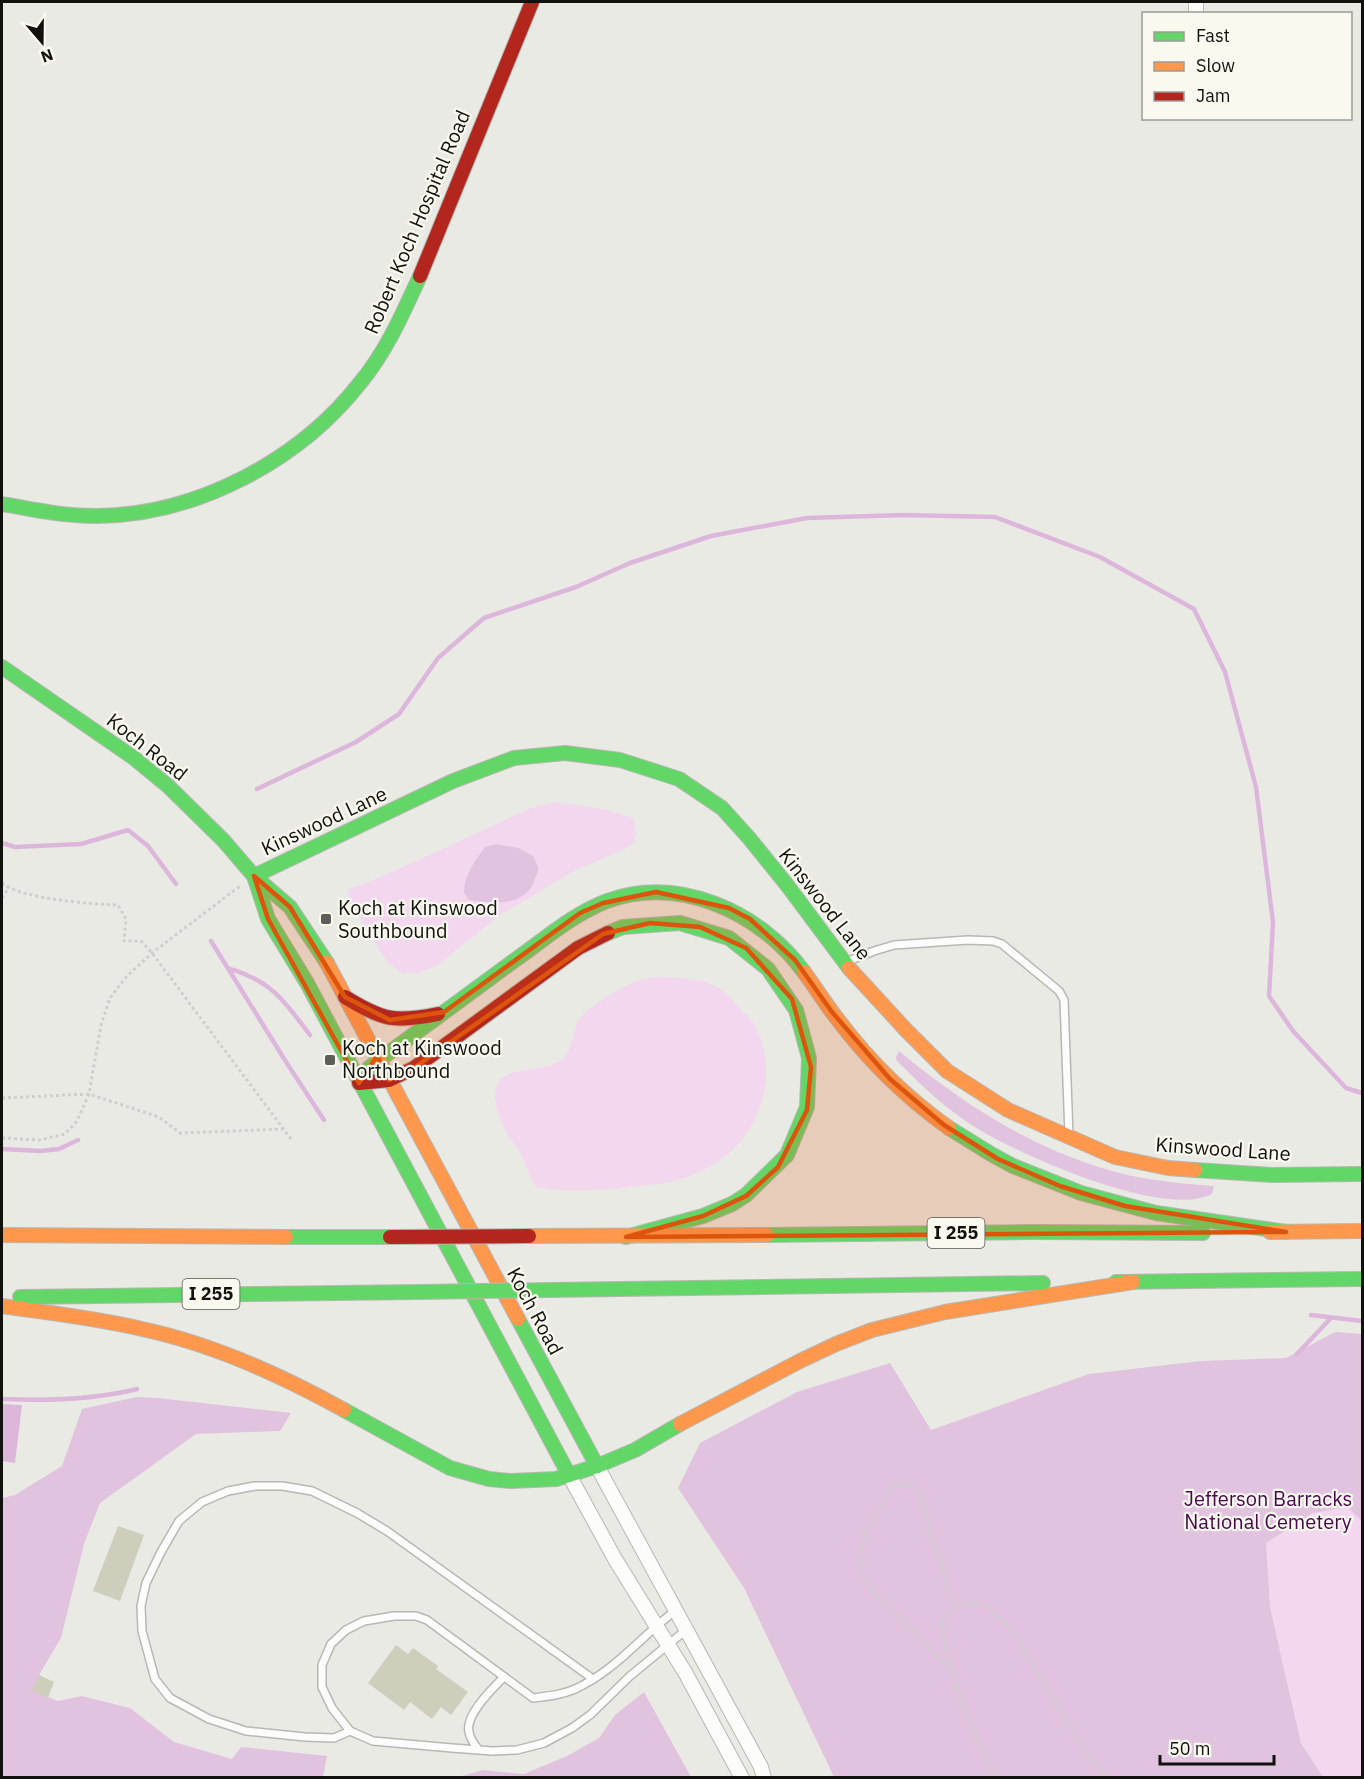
<svg xmlns="http://www.w3.org/2000/svg" width="1364" height="1779" viewBox="0 0 1364 1779" font-family="'IBM Plex Sans',sans-serif">
<rect width="100%" height="100%" fill="#eaeae5"/>
<g fill="#f2d7ef">
<path d="M554,802L604,809L633,818L636,832L634,843L625,849L576,870L503,913L436,966L417,973H402L388,963L349,901L348,890L390,873L531,808Z"/>
<path d="M652,977C672,977 695,977 715,986C724,990 732,999 738,1007C742,1011 747,1016 751,1020C780,1062 765,1122 729,1153C717,1164 701,1172 685,1178C668,1184 649,1185 631,1187C599,1190 567,1193 536,1187C528,1175 525,1161 518,1149C515,1144 510,1140 508,1135C498,1117 484,1085 509,1074C526,1067 553,1071 565,1056C573,1046 573,1032 578,1021C583,1010 622,987 634,982C639,980 646,979 652,977Z"/>
<path d="M1362,1415V1777H1323L1100,1419Z"/>
</g>
<g fill="#e1c2df">
<path d="M496,844L518,848L533,856C535,860 538,865 538,869C538,873 536,875 535,879C526,907 493,904 469,900L464,893C464,875 475,861 485,847Z"/>
<path d="M899,1051C968,1108 1039,1153 1127,1175C1155,1181 1185,1184 1214,1186L1212,1194C1163,1219 1023,1156 978,1129C948,1111 922,1086 897,1061L896,1057Z"/>
<path d="M1335,1332L1362,1334V1521L1347,1507L1313,1513L1266,1543L1270,1607L1284,1670L1301,1743L1323,1777H834L744,1588L678,1488L700,1443L797,1392L890,1363L931,1430L1089,1374L1201,1361L1286,1358Z"/>
<path d="M137,1397L158,1398L291,1413L280,1431L196,1434L100,1503L84,1544L61,1638L39,1675L33,1691L58,1701L82,1696L130,1708L174,1742L232,1759L241,1747L327,1756L323,1777L2,1778V1498L15,1495L62,1466L82,1409Z"/>
<path d="M644,1692L691,1777H459L483,1770L524,1774L567,1756L599,1738L615,1715Z"/>
</g>
<path fill="#ddb6dc" d="M2,1404L22,1405L15,1463L2,1461Z"/>
<g fill="none" stroke-linecap="round" stroke-linejoin="round">
<g stroke="#ddb6dc" stroke-width="4.5">
<path d="M257,789L356,742L399,714L438,658L484,618L576,587L630,563L711,536L807,518L905,515L995,517L1100,557L1194,609L1225,672L1256,787L1273,922L1269,996L1293,1031L1346,1088L1362,1093"/>
<path d="M2,843L15,847L81,844L128,830L148,846L176,884"/>
<path d="M211,941L288,1065L324,1120"/>
<path d="M230,969C272,981 285,1002 310,1035"/>
<path d="M2,1149L41,1151L59,1149L78,1140"/>
<path d="M1311,1315L1362,1321"/>
<path d="M1297,1354L1331,1318"/>
<path d="M2,1399C46,1401 93,1400 137,1389"/>
</g>
</g>
<g fill="#cecebd">
<path d="M118,1526L144,1535L120,1601L93,1591Z"/>
<path d="M396,1645L408,1654L413,1648L438,1666L436,1669L468,1692L451,1715L441,1707L432,1719L410,1702L404,1710L368,1683Z"/>
<path d="M39,1675L54,1682L48,1698L32,1691Z"/>
</g>
<g fill="none" stroke-linecap="round" stroke-linejoin="round">
<defs>
<g id="lane">
<path d="M846,962L874,951L894,945L968,940L993,941L1002,944L1059,991L1064,1000L1069,1135"/>
<path d="M675,1611C644,1634 618,1667 583,1685C568,1694 550,1696 533,1698L427,1620L416,1616H394L364,1621L346,1630L331,1644L322,1665V1687L332,1708L350,1731L373,1741L452,1748L492,1751L517,1750L544,1743L572,1728L590,1715L630,1676L686,1630"/>
<path d="M350,1731L334,1738L305,1737L246,1731L209,1719L170,1698L155,1679L142,1631L141,1606L146,1583L161,1552L179,1521L202,1502L228,1491L255,1486H282L312,1491L357,1513L387,1531L593,1679"/>
<path d="M478,1749C474,1744 470,1738 469,1732C465,1715 492,1689 504,1677"/>
</g>
<g id="street">
<path d="M1196,2V14"/>
<path d="M597,1466L761,1767L764,1778"/>
<path d="M569,1475L615,1559L686,1674L742,1778"/>
</g>
<g id="fast">
<path d="M2,504C34,510 64,516 97,516C196,515 299,461 360,383C386,352 403,313 420,276"/>
<path d="M2,667L134,758L168,786L223,840L254,876L290,907L327,963"/>
<path d="M254,876L453,781L514,758L565,753L620,760L679,779L722,808L749,838L787,885L849,968"/>
<path d="M254,876L268,919L307,983L569,1475"/>
<path d="M608,933L623,927L680,923L729,938L768,969L796,1010L809,1058L807,1107L787,1155L746,1195L732,1204L703,1216L626,1237"/>
<path d="M359,1083L369,1068L379,1060C424,1027 470,993 515,960C545,939 573,914 607,901C680,875 760,912 804,972"/>
<path d="M949,1128L991,1154L1013,1166L1081,1193L1156,1213L1286,1232"/>
<path d="M1195,1170L1272,1175L1362,1174"/>
<path d="M767,1235L1034,1232L1203,1233"/>
<path d="M286,1237H390"/>
<path d="M1116,1282L1362,1279"/>
<path d="M549,1290L1043,1283"/>
<path d="M20,1297L421,1292"/>
<path d="M518,1319L597,1466"/>
<path d="M344,1410L450,1468L489,1479L511,1481L556,1479L597,1466L635,1450L680,1424"/>
</g>
<g id="slow">
<path d="M327,963L518,1319"/>
<path d="M849,968L906,1030L947,1071L1008,1110L1115,1157L1168,1168L1195,1170"/>
<path d="M804,972C816,988 826,1005 839,1021C870,1062 907,1098 949,1128"/>
<path d="M1270,1232L1362,1231"/>
<path d="M2,1235L286,1237"/>
<path d="M529,1236L767,1235"/>
<path d="M2,1306C49,1313 96,1318 142,1329C213,1344 281,1375 344,1410"/>
<path d="M680,1424L800,1361L836,1344L872,1330L945,1312L1133,1282"/>
</g>
<g id="jam">
<path d="M420,276L532,2"/>
<path d="M345,997C382,1020 395,1023 438,1014"/>
<path d="M359,1083L389,1080L414,1068L578,948L608,933"/>
</g>
</defs>
<use href="#lane" stroke="#b7b7b3" stroke-width="10"/>
<use href="#street" stroke="#b7b7b3" stroke-width="16"/>
<use href="#fast" stroke="#b7b7b3" stroke-width="16"/>
<use href="#slow" stroke="#b7b7b3" stroke-width="16"/>
<use href="#jam" stroke="#b7b7b3" stroke-width="16"/>
<g stroke="#cfcfcd" stroke-width="3" stroke-dasharray="3 3" stroke-linecap="butt">
<path d="M2,883C21,899 91,904 118,905L126,919L124,941H141L152,953L291,1139"/>
<path d="M2,898L8,889"/>
<path d="M2,1098L89,1094L159,1117L180,1133L284,1129"/>
<path d="M2,1138L39,1140L65,1134L77,1121L89,1094L101,1025L110,998L126,977L152,953L240,886"/>
<path d="M948,1666L872,1591L864,1577L859,1561L866,1531L895,1483L917,1484L926,1517L955,1605"/>
<path d="M997,1778C989,1765 984,1752 978,1739C961,1701 946,1663 941,1622L955,1605L974,1603L990,1609L1017,1637L1073,1733L1106,1778"/>
</g>
<use href="#lane" stroke="#fcfcfb" stroke-width="7"/>
<use href="#street" stroke="#fcfcfb" stroke-width="14"/>
<use href="#fast" stroke="#63d668" stroke-width="14"/>
<use href="#slow" stroke="#ff974d" stroke-width="14"/>
<use href="#jam" stroke="#b3261e" stroke-width="14"/>
<defs>
<path id="fast-bridge" d="M421,1292L549,1290"/>
<path id="jam-bridge" d="M390,1237L529,1236"/>
</defs>
<use href="#fast-bridge" stroke="#b7b7b3" stroke-width="16" stroke-linecap="butt"/>
<use href="#jam-bridge" stroke="#b7b7b3" stroke-width="16" stroke-linecap="butt"/>
<use href="#fast-bridge" stroke="#63d668" stroke-width="14"/>
<use href="#jam-bridge" stroke="#b3261e" stroke-width="14"/>
</g>
<path fill="#dd550c" fill-opacity="0.2" stroke="#dd550c" stroke-width="4.5" stroke-linejoin="round" d="M254,876L290,907L345,997L390,1020L444,1012L580,913L603,903L656,892L729,908L750,919L795,960L832,1012L890,1079L944,1125L998,1159L1060,1186L1125,1206L1286,1232L626,1237L703,1216L746,1196L778,1167L807,1110L811,1067L792,999L746,948L700,927L650,923L603,934L414,1068L389,1080L377,1056L359,1083L268,919Z"/>
<g fill="#5d5d59" stroke="#f9f9f0" stroke-width="2">
<rect x="320" y="913" width="12" height="12" rx="3"/>
<rect x="324" y="1054" width="12" height="12" rx="3"/>
</g>
<g text-anchor="middle" stroke-width="4.5" stroke-linejoin="round" paint-order="stroke">
<g fill="#f9f9f0" stroke="#575752" stroke-width="1.5">
<rect x="927.5" y="1218" width="57" height="30" rx="4.5"/>
<rect x="182.5" y="1279" width="57" height="30" rx="4.5"/>
</g>
<g font-size="18" font-weight="bold" fill="#11110e">
<text x="956" y="1239">I 255</text>
<text x="211" y="1300">I 255</text>
</g>
<g font-size="20" fill="#11110e" stroke="#f9f9f0">
<text transform="translate(417 222) rotate(-67)" y="7">Robert Koch Hospital Road</text>
<text transform="translate(147 747) rotate(38)" y="7">Koch Road</text>
<text transform="translate(324 821) rotate(-25)" y="7">Kinswood Lane</text>
<text transform="translate(825 904) rotate(52)" y="7">Kinswood Lane</text>
<text transform="translate(1223 1149) rotate(4)" y="7">Kinswood Lane</text>
<text transform="translate(535 1311) rotate(62)" y="7">Koch Road</text>
</g>
<g font-size="20" fill="#11110e" stroke="#f9f9f0" text-anchor="start">
<text x="338" y="915">Koch at Kinswood<tspan x="338" dy="23">Southbound</tspan></text>
<text x="342" y="1055">Koch at Kinswood<tspan x="342" dy="23">Northbound</tspan></text>
</g>
<g font-size="20" fill="#4a054d" stroke="#f9f9f0">
<text x="1268" y="1506">Jefferson Barracks<tspan x="1268" dy="23">National Cemetery</tspan></text>
</g>
</g>
<rect width="1364" height="1779" fill="none" stroke="#11110e" stroke-width="6"/>
<rect x="1142" y="12" width="210" height="108" fill="#f9f9f0" stroke="#9c9c96" stroke-width="1.5"/>
<rect x="1154" y="32" width="30" height="9" fill="#63d668" stroke="#9c9c96" stroke-width="1.5"/>
<text x="1196" y="42" font-size="18" fill="#11110e">Fast</text>
<rect x="1154" y="62" width="30" height="9" fill="#ff974d" stroke="#9c9c96" stroke-width="1.5"/>
<text x="1196" y="72" font-size="18" fill="#11110e">Slow</text>
<rect x="1154" y="92" width="30" height="9" fill="#b3261e" stroke="#9c9c96" stroke-width="1.5"/>
<text x="1196" y="102" font-size="18" fill="#11110e">Jam</text>
<g transform="translate(42 42) rotate(160)" stroke="#f9f9f0" stroke-width="4.5" paint-order="stroke">
<path d="M0-4.5L10 22L0 15L-10 22Z" fill="#11110e"/>
<text y="-9" font-size="16" font-weight="bold" text-anchor="middle" fill="#11110e">N</text>
</g>
<path d="M1160 1755v9h114v-9" fill="none" stroke="#11110e" stroke-width="3"/>
<text x="1169" y="1755" font-size="18" fill="#11110e" stroke="#f9f9f0" stroke-width="4.5" paint-order="stroke">50 m</text>
</svg>
